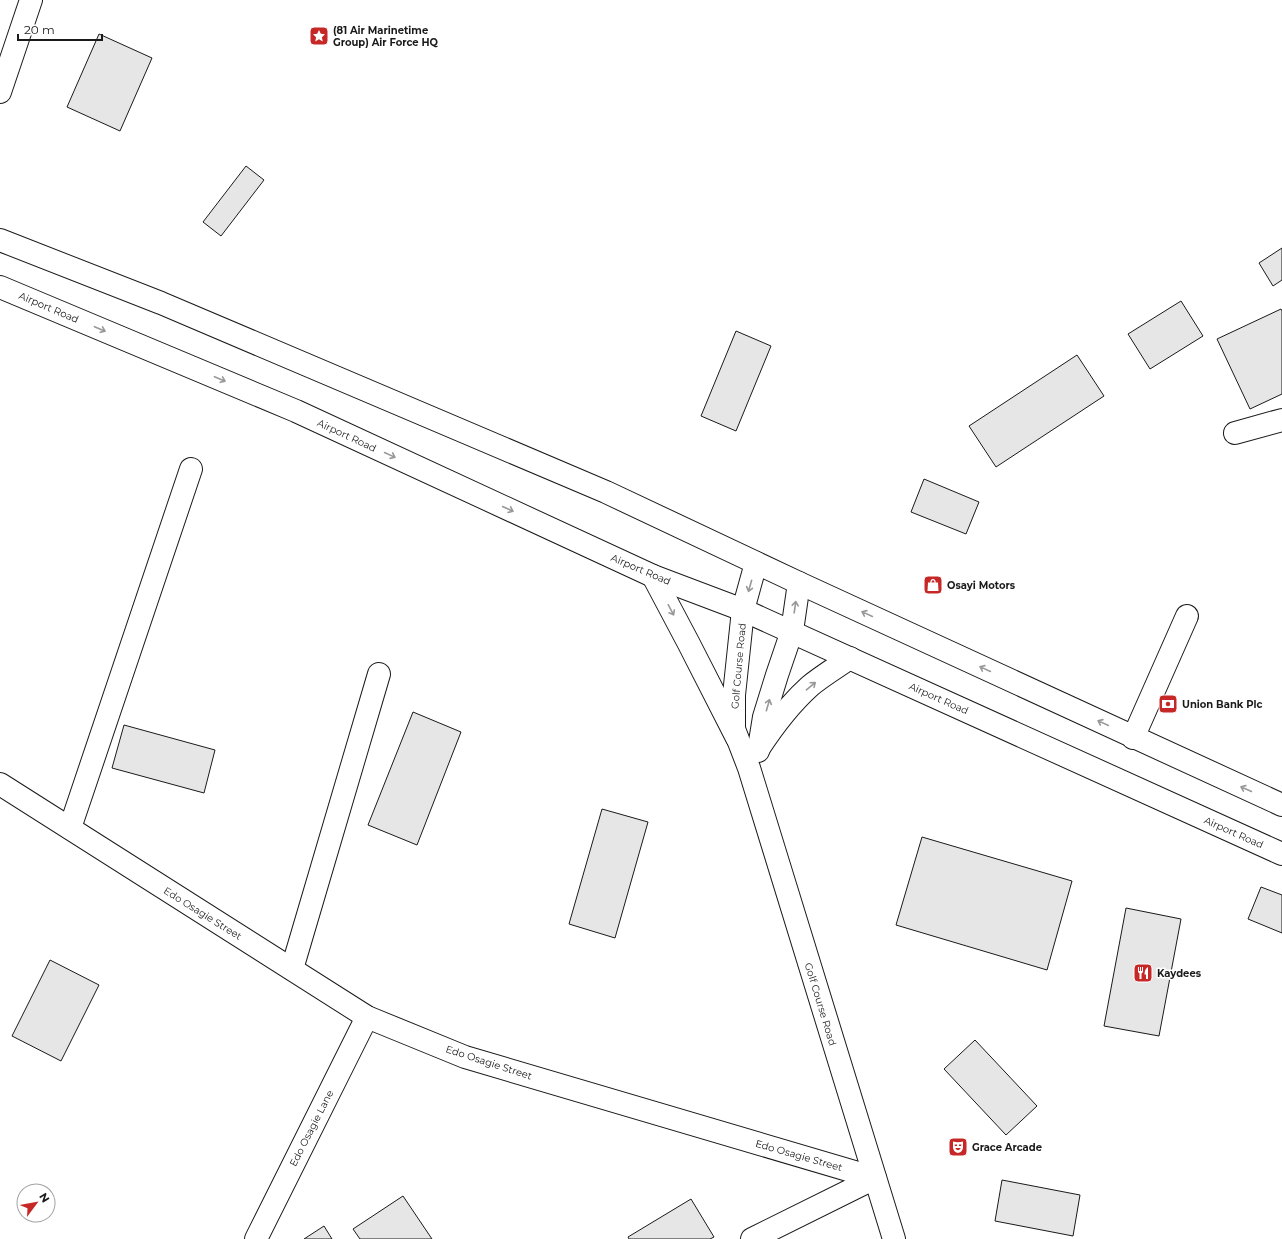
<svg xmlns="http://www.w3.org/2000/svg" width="1282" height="1239" viewBox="0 0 1282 1239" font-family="Montserrat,sans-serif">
<rect width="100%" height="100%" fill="#fff"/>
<g fill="#e6e6e6" stroke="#1a1a1a">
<path d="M99,34L152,58L120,131L67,107Z"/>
<path d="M246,166L264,180L221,236L203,222Z"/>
<path d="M1282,248V280L1273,286L1259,263Z"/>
<path d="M1181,301L1203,336L1150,369L1128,334Z"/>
<path d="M1281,309L1282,311V394L1250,409L1217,339Z"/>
<path d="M736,331L771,346L736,431L701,416Z"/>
<path d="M1077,355L1104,396L996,467L969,426Z"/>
<path d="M924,479L979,502L966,534L911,512Z"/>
<path d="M413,712L461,732L417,845L368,825Z"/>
<path d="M124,725L215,750L204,793L112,768Z"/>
<path d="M602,809L648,822L615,938L569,924Z"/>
<path d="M922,837L1072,881L1047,970L896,925Z"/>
<path d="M1261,887L1282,895V933L1248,919Z"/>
<path d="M1126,908L1181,919L1159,1036L1104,1026Z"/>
<path d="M50,960L99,985L61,1061L12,1036Z"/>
<path d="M975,1040L1037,1106L1006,1135L944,1069Z"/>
<path d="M1002,1180L1080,1195L1073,1236L995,1221Z"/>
<path d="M403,1196L432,1239H360L353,1229Z"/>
<path d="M691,1199L714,1237L710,1239H629L628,1237Z"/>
<path d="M324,1226L332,1239H304Z"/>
</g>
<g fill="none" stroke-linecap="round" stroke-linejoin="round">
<defs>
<g id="minor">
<path d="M0,92L31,0"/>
<path d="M1235,433L1282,420"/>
<path d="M756,563L743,610L734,695V729L749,768L894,1239"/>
<path d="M1133,738L1187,616"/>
<path d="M758,751L759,748L764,717L777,675L792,631L799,583"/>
<path d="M0,784L367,1017L465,1057L875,1178L752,1239"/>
<path d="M70,828L191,469"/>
<path d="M292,969L379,674"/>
<path d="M256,1239L367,1017"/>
</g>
<g id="major">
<path d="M0,240L161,303L606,492L799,583L1282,805"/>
<path d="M0,287L296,411L653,576L743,610L1282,854"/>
<path d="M653,576L689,644L737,738"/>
<path d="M759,748C774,725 790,704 810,686C822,676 837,667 850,658"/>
</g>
</defs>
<use href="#minor" stroke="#1a1a1a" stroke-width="24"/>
<use href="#major" stroke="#1a1a1a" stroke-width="24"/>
<use href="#minor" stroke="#fff" stroke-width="22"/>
<use href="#major" stroke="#fff" stroke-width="22"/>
</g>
<defs><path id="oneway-shaft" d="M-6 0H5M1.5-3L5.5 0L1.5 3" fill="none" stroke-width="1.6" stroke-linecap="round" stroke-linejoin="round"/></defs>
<g stroke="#989898">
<use href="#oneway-shaft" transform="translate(100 329) rotate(23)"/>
<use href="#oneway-shaft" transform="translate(220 379) rotate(23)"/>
<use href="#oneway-shaft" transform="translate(390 455) rotate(25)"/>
<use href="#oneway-shaft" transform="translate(508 509) rotate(25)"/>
<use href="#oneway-shaft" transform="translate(750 586) rotate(106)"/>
<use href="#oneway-shaft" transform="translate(795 607) rotate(-82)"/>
<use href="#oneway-shaft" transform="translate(671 610) rotate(62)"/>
<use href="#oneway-shaft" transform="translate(867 614) rotate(-155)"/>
<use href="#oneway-shaft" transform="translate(985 669) rotate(-155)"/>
<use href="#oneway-shaft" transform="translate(811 686) rotate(-40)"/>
<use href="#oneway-shaft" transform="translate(768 705) rotate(-74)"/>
<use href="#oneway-shaft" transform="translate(1103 723) rotate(-155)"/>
<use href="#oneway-shaft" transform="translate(1246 789) rotate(-156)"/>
</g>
<defs>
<symbol id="sight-square" viewBox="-11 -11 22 22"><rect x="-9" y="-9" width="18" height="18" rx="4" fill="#c62828" stroke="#fff"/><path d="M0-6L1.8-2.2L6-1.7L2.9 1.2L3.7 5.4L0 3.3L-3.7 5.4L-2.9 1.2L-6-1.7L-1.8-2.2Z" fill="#fff"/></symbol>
<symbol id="shop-square" viewBox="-11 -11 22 22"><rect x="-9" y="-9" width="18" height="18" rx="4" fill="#c62828" stroke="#fff"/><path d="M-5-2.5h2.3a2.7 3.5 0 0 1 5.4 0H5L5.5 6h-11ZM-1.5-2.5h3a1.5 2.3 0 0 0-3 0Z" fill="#fff"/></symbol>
<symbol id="bank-square" viewBox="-11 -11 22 22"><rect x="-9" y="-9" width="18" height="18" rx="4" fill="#c62828" stroke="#fff"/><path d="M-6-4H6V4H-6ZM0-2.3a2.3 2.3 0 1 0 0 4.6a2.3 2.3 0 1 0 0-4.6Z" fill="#fff"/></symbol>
<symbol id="restaurant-square" viewBox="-11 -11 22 22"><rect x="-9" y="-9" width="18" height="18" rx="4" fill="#c62828" stroke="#fff"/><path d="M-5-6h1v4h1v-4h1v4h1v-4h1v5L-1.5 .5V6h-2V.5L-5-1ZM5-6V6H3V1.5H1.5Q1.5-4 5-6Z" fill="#fff"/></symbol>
<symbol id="theatre-square" viewBox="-11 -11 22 22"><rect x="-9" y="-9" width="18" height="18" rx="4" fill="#c62828" stroke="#fff"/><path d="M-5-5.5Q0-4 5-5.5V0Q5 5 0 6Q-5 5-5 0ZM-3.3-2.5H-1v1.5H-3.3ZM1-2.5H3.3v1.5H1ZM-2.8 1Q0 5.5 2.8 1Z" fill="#fff"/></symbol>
</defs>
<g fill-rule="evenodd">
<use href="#sight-square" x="308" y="25" width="22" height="22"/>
<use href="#shop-square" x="922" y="574" width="22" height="22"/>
<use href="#bank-square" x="1157" y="693" width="22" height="22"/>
<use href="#restaurant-square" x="1132" y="962" width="22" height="22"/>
<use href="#theatre-square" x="947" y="1136" width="22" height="22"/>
</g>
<g text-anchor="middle" stroke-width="3" stroke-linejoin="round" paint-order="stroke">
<g font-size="10" font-weight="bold" fill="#1a1a1a" stroke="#fff" text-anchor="start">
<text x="333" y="34">(81 Air Marinetime<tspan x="333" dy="12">Group) Air Force HQ</tspan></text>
<text x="947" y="589">Osayi Motors</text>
<text x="1182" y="708">Union Bank Plc</text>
<text x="1157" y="977">Kaydees</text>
<text x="972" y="1151">Grace Arcade</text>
</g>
<g font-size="10" fill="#1a1a1a" stroke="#fff">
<text transform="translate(49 307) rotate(23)" y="4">Airport Road</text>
<text transform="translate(347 435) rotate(25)" y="4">Airport Road</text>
<text transform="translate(641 569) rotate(23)" y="4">Airport Road</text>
<text transform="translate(738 666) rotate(-85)" y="4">Golf Course Road</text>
<text transform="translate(939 698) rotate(24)" y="4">Airport Road</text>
<text transform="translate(1234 832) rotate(24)" y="4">Airport Road</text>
<text transform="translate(203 913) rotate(32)" y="4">Edo Osagie Street</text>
<text transform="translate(821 1004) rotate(73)" y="4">Golf Course Road</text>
<text transform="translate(489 1062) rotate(18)" y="4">Edo Osagie Street</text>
<text transform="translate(311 1128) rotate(-63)" y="4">Edo Osagie Lane</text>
<text transform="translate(799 1155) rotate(16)" y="4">Edo Osagie Street</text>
</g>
</g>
<g transform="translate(36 1203) rotate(58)"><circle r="19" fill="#ffffff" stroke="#a3a3a3"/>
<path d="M0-3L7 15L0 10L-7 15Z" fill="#c62828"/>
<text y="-6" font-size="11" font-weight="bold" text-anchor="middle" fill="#1a1a1a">N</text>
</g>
<path d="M18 34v6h84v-6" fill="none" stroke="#1a1a1a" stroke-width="2"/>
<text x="24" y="34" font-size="12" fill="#1a1a1a" stroke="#ffffff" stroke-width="3" paint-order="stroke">20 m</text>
</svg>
